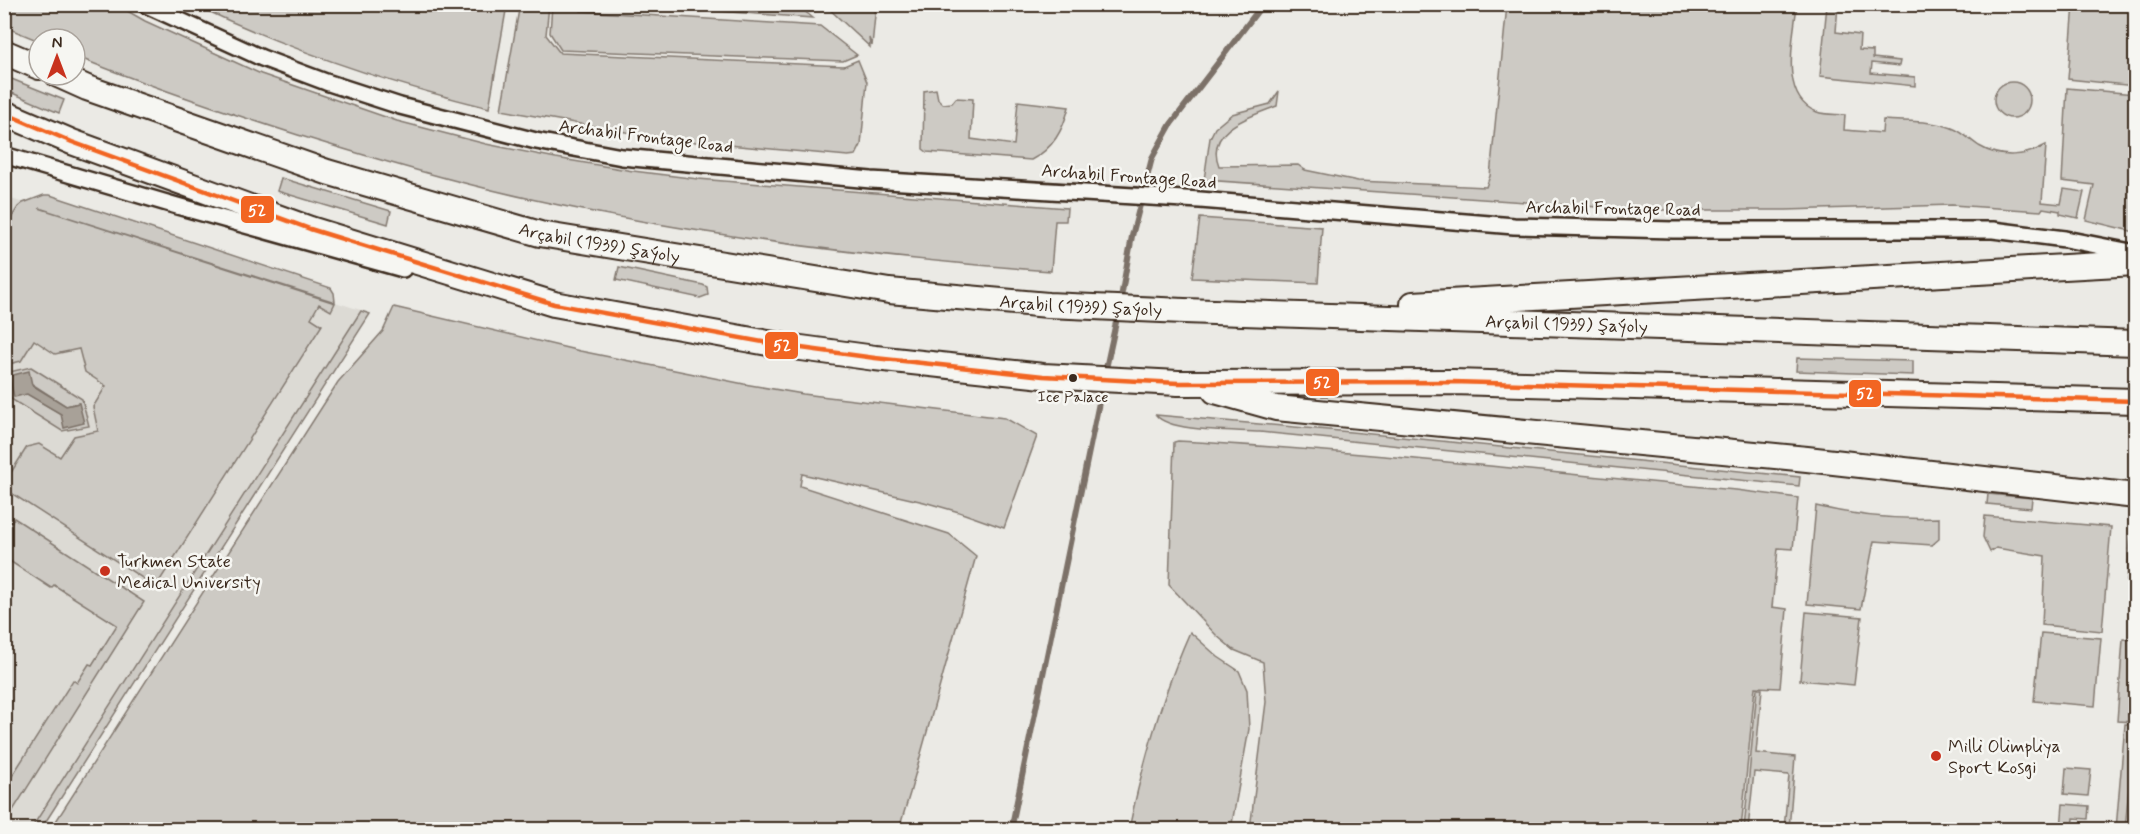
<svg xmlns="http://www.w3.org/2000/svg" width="2140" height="834" viewBox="0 0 2140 834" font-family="Mynerve,sans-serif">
<rect width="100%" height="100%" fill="#ebeae5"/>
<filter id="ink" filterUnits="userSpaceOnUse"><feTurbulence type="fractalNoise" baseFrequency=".0167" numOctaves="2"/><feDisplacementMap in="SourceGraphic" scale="12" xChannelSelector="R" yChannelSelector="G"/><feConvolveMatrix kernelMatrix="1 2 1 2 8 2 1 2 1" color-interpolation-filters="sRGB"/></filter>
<g filter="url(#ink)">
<path fill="#dcdad4" d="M5,197L370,313L42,829L5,830Z"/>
<g fill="#cdcac4" stroke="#847a71" stroke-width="1.5" fill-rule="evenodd">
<path d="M520,4L549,5L546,35L560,53L844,66L858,60L867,82L861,145L856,155L848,156L696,142L637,134L501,110Z"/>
<path d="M1838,4L1836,32L1860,35L1859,50L1873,51V58L1900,61L1899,66L1872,63L1871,73L1915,77V86L1820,76L1827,5Z"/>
<path d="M4,5H117L145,21L261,74L397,121L486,144L556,158L633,171L698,179L1067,208L1066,221H1055L1051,271C877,258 702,237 531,199C453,182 375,159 298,135C223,111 148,86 75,56V39H39V41L5,27Z"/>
<path d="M195,5L507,4V5L489,108C388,83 289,50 195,5Z"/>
<path d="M552,5H581V11L820,26L857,55L843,61L561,50L550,33Z"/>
<path d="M635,5H797L813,18Z"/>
<path d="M825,5H876L872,46L869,38L870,47Z"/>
<path d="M1797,5C1794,35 1778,98 1817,112C1825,115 1836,114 1845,115L1844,130L1882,133L1883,120C1905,122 1932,120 1952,128C1963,132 1970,140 1979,146C2001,159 2025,157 2046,145L2042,202L2061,204L2064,189L2084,192L2078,218L2060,214V211L2043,208L2041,211L1952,205L1786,210H1643L1204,180L1210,138L1215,128L1232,114L1270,104L1279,91L1277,106C1252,116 1204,129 1219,166L1298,165L1305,170L1358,181L1486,187L1490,176L1507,5Z"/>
<path d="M2074,5H2135V86L2068,79Z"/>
<path d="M4,76L64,100L59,113L5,90Z"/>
<circle cx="2012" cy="100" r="18"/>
<path d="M2067,88L2135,94V232L2086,220L2094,185L2062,181Z"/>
<path d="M936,89L938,99L943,104L952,103L956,98L973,99L971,139L1014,145L1018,101L1069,107C1063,130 1053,149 1031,160L927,152L923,149L924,91Z"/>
<path d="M281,178L391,211L388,224L277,191Z"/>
<path d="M44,195H50L331,288L334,293L335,302L39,208L335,303L331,311L319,304L311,318L322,325L157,585H153L5,489V482L27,447L39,444L60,457L74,436L98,431L93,407L106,386L85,372L79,349L55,354L34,340L21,361L9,364L5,361V228L18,207L23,203Z"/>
<path d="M1200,218L1322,227L1318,283L1192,278Z"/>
<path d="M619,267L703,285L707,287L708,295L700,298L616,280Z"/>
<path d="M394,307L580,351L744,384L803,394L1005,418L1037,436L1004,528L959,512L924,502L802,474L800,486L949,534L976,556L910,793L899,829H51L338,382L383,331Z"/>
<path d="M361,311L370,314L41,829H31Z"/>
<path d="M1797,358L1913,361V375L1796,371Z"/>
<path d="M31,367L82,399L89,426L62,431L11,399L5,373ZM32,384L66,406L79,403L61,414L27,394Z"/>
<path d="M1156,415L1351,432L1800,477L1799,486L1260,432C1237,430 1170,433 1156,415Z"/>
<path d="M1178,441C1364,451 1550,473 1736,490L1798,498L1793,549L1778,548L1772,607L1787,609L1780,688L1755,687L1741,829H1250L1266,702L1263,662L1234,650L1217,636L1169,585L1174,442Z"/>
<path d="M1988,494L2032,498L2031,508L1987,504Z"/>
<path d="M1816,506C1857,516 1897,520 1939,518V539L1932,545L1874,541L1861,609L1807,604Z"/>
<path d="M1985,516L2111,527L2102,631L2042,625L2045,556L1996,548L1990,552L1983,537Z"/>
<path d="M14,518L144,602L12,812L5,807V787L73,680L77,683L89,664L92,665L117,625L54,585L51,588L5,558V532Z"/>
<path d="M2131,531H2135V581H2127Z"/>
<path d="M1806,612L1862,617L1854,685L1800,680Z"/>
<path d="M1190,632L1218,657L1239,671L1247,690L1249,729L1231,829H1129C1143,762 1162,695 1190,632Z"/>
<path d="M2041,633L2101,638L2095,706L2034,701Z"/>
<path d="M2123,639L2135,640V722L2117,721Z"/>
<path d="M1757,689H1762L1756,753L1795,757L1789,829H1784L1789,775L1754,772L1748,829H1744Z"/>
<path d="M2125,724L2135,725L2125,829H2116Z"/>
<path d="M2135,739V829H2128Z"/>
<path d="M2066,768L2091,770L2088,796L2064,794Z"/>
<path d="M2063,804L2089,806L2088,819L2074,818L2073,829H2061Z"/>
</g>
<path fill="#a8a198" stroke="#7c7167" stroke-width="1.5" d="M29,371L32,385L66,406L79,403L84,423L64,428L61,414L27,394L14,397L9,376Z"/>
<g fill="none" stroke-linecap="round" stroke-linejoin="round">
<g stroke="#7c7167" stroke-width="6">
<path d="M1120,303L1132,236L1152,158L1171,124L1263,4"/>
<path d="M1105,373L1118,313"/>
<path d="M1011,830L1103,383"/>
</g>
<defs>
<g id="minor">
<path d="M144,4L262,58L326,82L400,106L536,141L622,157L871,180L1200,200L1514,226L1673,230H1993L2065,239L2136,253"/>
<path d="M4,155L177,206L403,269"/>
</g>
<g id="primary">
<path d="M4,52L39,67"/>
<path id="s1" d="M58,75L87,88L327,172L540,234L889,291L1048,305L1184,311L2136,343"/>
<path d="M4,113L72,142L310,229L554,304L779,345L875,358L1043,376L1178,383L1453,382L2136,401"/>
<path d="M1413,304L2136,263"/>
<path d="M1215,391L1276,408L1807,459L2136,496"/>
</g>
</defs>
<use href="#minor" stroke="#3b2a1e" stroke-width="20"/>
<use href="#primary" stroke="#3b2a1e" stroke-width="28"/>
<use href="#minor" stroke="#f6f6f2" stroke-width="15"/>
<use href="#primary" stroke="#f6f6f2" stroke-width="24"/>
<defs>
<path id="bus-1" d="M4,113L72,142L310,229L554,304L779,345L875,358L1043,376L1178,383L1453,382L2136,401"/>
</defs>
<use href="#bus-1" stroke="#f6f6f2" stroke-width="9"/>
<use href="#bus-1" stroke="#f26522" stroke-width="4.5"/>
</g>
</g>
<circle fill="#3b2a1e" stroke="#f6f6f2" stroke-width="2" cx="1073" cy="378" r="5"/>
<g fill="#c8321e" stroke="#f6f6f2" stroke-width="2">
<circle cx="105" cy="571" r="6"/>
<circle cx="1936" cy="756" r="6"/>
</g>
<g text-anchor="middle" stroke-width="5" stroke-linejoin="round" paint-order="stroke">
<g font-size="16" fill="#3b2a1e" stroke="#f6f6f2">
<text x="1073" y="402">Ice Palace</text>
</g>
<g font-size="18" fill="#3b2a1e" stroke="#f6f6f2">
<text transform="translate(646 136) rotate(7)" y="6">Archabil Frontage Road</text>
<text transform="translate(1129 176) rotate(4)" y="6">Archabil Frontage Road</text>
<text transform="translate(1613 208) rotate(1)" y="6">Archabil Frontage Road</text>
<text dy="6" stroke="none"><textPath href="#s1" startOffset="568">Arçabil (1939) şaýoly</textPath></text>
<text dy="6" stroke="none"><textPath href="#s1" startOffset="1054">Arçabil (1939) şaýoly</textPath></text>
<text dy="6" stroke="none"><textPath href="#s1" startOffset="1540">Arçabil (1939) şaýoly</textPath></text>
</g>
<g font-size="18" fill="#3b2a1e" stroke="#f6f6f2" text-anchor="start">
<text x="117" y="567">Turkmen State<tspan x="117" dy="21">Medical University</tspan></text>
<text x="1948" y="752">Milli Olimpliya<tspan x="1948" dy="21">Sport Kosgi</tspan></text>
</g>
</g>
<g stroke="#f6f6f2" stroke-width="2">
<rect x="240" y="195" width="35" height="29" rx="6" fill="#f26522"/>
<rect x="764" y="331" width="35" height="29" rx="6" fill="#f26522"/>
<rect x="1305" y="368" width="35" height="29" rx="6" fill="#f26522"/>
<rect x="1848" y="379" width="34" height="29" rx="6" fill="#f26522"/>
</g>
<g font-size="16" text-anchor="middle" font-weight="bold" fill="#fff">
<text x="257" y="216">52</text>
<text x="782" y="351">52</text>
<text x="1322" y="388">52</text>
<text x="1865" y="399">52</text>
</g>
<rect width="2140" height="834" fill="none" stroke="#f6f6f2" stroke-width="24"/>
<rect x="12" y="12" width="2116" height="810" fill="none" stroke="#3b2a1e" stroke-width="2" filter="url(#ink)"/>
<g transform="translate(57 57)"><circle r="28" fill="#f6f6f2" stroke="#aba49d" stroke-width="1.5"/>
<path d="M0-4.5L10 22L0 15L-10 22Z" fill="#c8321e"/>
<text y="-9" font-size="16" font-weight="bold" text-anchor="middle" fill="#3b2a1e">N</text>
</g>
</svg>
